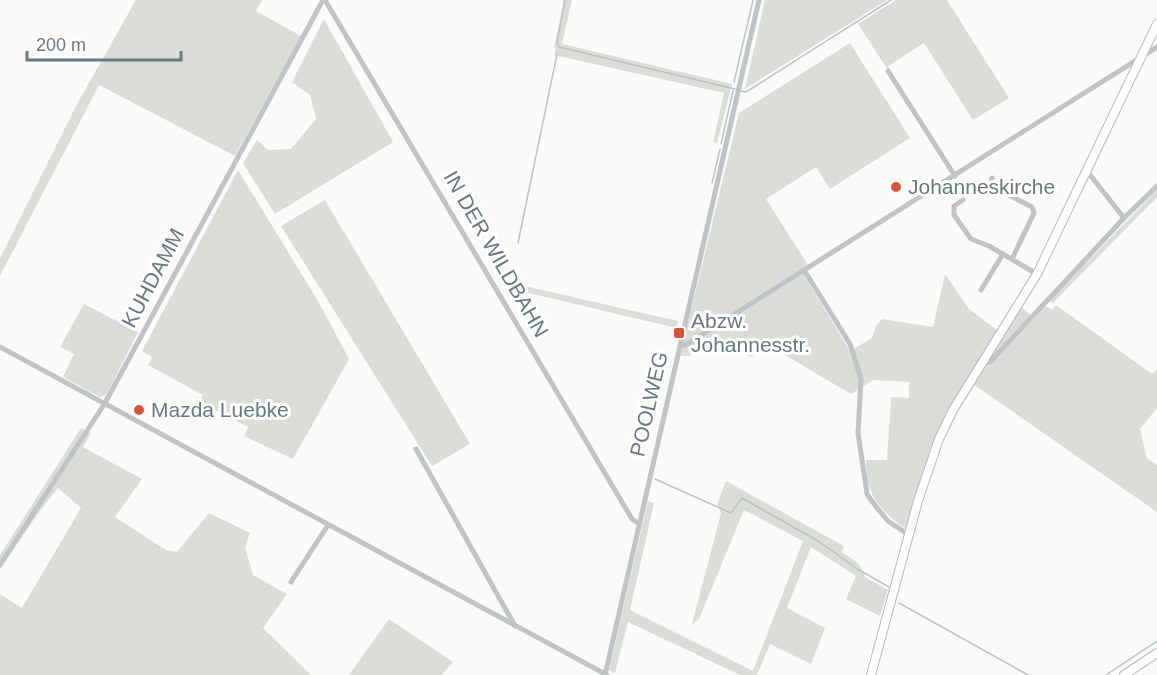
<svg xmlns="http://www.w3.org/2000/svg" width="1157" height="675" viewBox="0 0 1157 675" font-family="Helvetica,sans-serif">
<rect width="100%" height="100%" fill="#fafaf8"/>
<g fill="#daded7">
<path d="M136,0H262L256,11L301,36L235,156L99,85L0,276V258L77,104Z"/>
<path d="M562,0H572L562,44L732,84L717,143L713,142L724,93L554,55L556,48L554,47L564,2Z"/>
<path d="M765,0H887L745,89Z"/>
<path d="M896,0H947L1009,98L973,120L924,43L888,66L890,70H888L858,24Z"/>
<path d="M324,19L393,142L275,214L243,163L257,140L268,150L291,149L316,119L310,95L292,82Z"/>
<path d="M850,43L910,138L830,189L816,167L766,199L808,265L805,277L850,351L872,338L876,326L882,319L933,327L945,274L969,309L997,330L949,409L924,468L906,529C879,510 865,494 866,460H887L891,397L909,398V382L873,380L851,394L761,341L752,357L699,340L691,356H680L739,113Z"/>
<path d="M238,170L318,301L349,359L293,459L244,436L248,427L200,402L203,395L148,365L152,357L142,351Z"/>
<path d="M1157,190V197L1053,303L1049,301Z"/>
<path d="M325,200L470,444L432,466L281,226Z"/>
<path d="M511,283L678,321L676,328L512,289Z"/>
<path d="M84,304L138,332L107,394L100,397L63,377L74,354L60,347Z"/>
<path d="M1056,305L1152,374L1157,369V408L1140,429L1147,459L1157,465V512L973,384L982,370L991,364L1046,306L1052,310Z"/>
<path d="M1021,307L1031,315L990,359L986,360Z"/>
<path d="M81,428L91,433L83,447L142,479L115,517L166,550L177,552L209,513L250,533L245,547L253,575L287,594L263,628L311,675H0V594L22,608L81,508L58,488L39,512L0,569V555Z"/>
<path d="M726,481L844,546L842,552L859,564L865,577L888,590L880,616L846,599L856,576L811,547L787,608L825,628L811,664L770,644L757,675H740L628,622L615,673L609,670L648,501L654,503L630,610L753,671L803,541L744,510L699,619L692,624L721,513L717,504Z"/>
<path d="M389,619L453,662L441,675H349Z"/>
</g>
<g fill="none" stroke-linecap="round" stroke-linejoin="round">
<g stroke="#b8c5c8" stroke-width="1.5">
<path d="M565,0L557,42L559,47L735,89"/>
<path d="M734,82L753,0"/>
<path d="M741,91L746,92L891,0"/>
<path d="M721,144L733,91"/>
<path d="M712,183L720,149"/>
<path d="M518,243L557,54"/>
<path d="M655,479L731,513L742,498L818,541L859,570L889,587"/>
<path d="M899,603L1028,675"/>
<path d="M1106,675L1157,641"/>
</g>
<defs>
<g id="secondary">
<path d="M871,675L918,501L939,439L953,410L1037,274L1157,24"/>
<path d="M1124,675L1157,653"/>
</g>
</defs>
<use href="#secondary" stroke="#b4babe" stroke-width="10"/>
<g stroke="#bfc4c7" stroke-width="5">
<path d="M325,0L632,519L639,524"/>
<path d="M888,71L955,176"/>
<path d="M1087,171L1124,218"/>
<path d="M992,178L991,182L995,188L1032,207L1034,213L1012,259"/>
<path d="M963,200L954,206V215L971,239L989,246L1037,274"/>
<path d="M804,270L850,344L861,379L858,433L867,494L877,508L888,521L909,535"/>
<path d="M981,290L1003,254"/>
<path d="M680,346L687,344L1157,47"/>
<path d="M0,347L607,675"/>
<path d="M982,365L990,362L1124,218L1157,186"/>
<path d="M416,449L515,626"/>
<path d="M0,565L105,403L323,0"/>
<path d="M291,582L328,525"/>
<path d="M605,675L759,0"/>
</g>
<use href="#secondary" stroke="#fff" stroke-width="8"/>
</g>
<g fill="#d95239" stroke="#fff" stroke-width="2">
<circle cx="896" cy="187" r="6"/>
<rect x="673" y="327" width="12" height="12" rx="3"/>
<circle cx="139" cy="410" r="6"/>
</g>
<g text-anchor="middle" stroke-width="6" stroke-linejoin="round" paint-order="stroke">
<g font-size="21" fill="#667881" stroke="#fff" text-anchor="start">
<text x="908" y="194">Johanneskirche</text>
<text x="691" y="328">Abzw.<tspan x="691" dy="24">Johannesstr.</tspan></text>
<text x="151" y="417">Mazda Luebke</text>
</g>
<g font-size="21" fill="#667881" stroke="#fff">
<text transform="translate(496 254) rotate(60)" y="7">IN DER WILDBAHN</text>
<text transform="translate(153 278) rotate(-62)" y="7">KUHDAMM</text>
<text transform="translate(649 404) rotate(-77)" y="7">POOLWEG</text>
</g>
</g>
<path d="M27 51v9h154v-9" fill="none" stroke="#667881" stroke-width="3"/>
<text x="36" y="51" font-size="18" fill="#667881" stroke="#ffffff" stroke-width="4.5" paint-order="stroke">200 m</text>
</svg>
